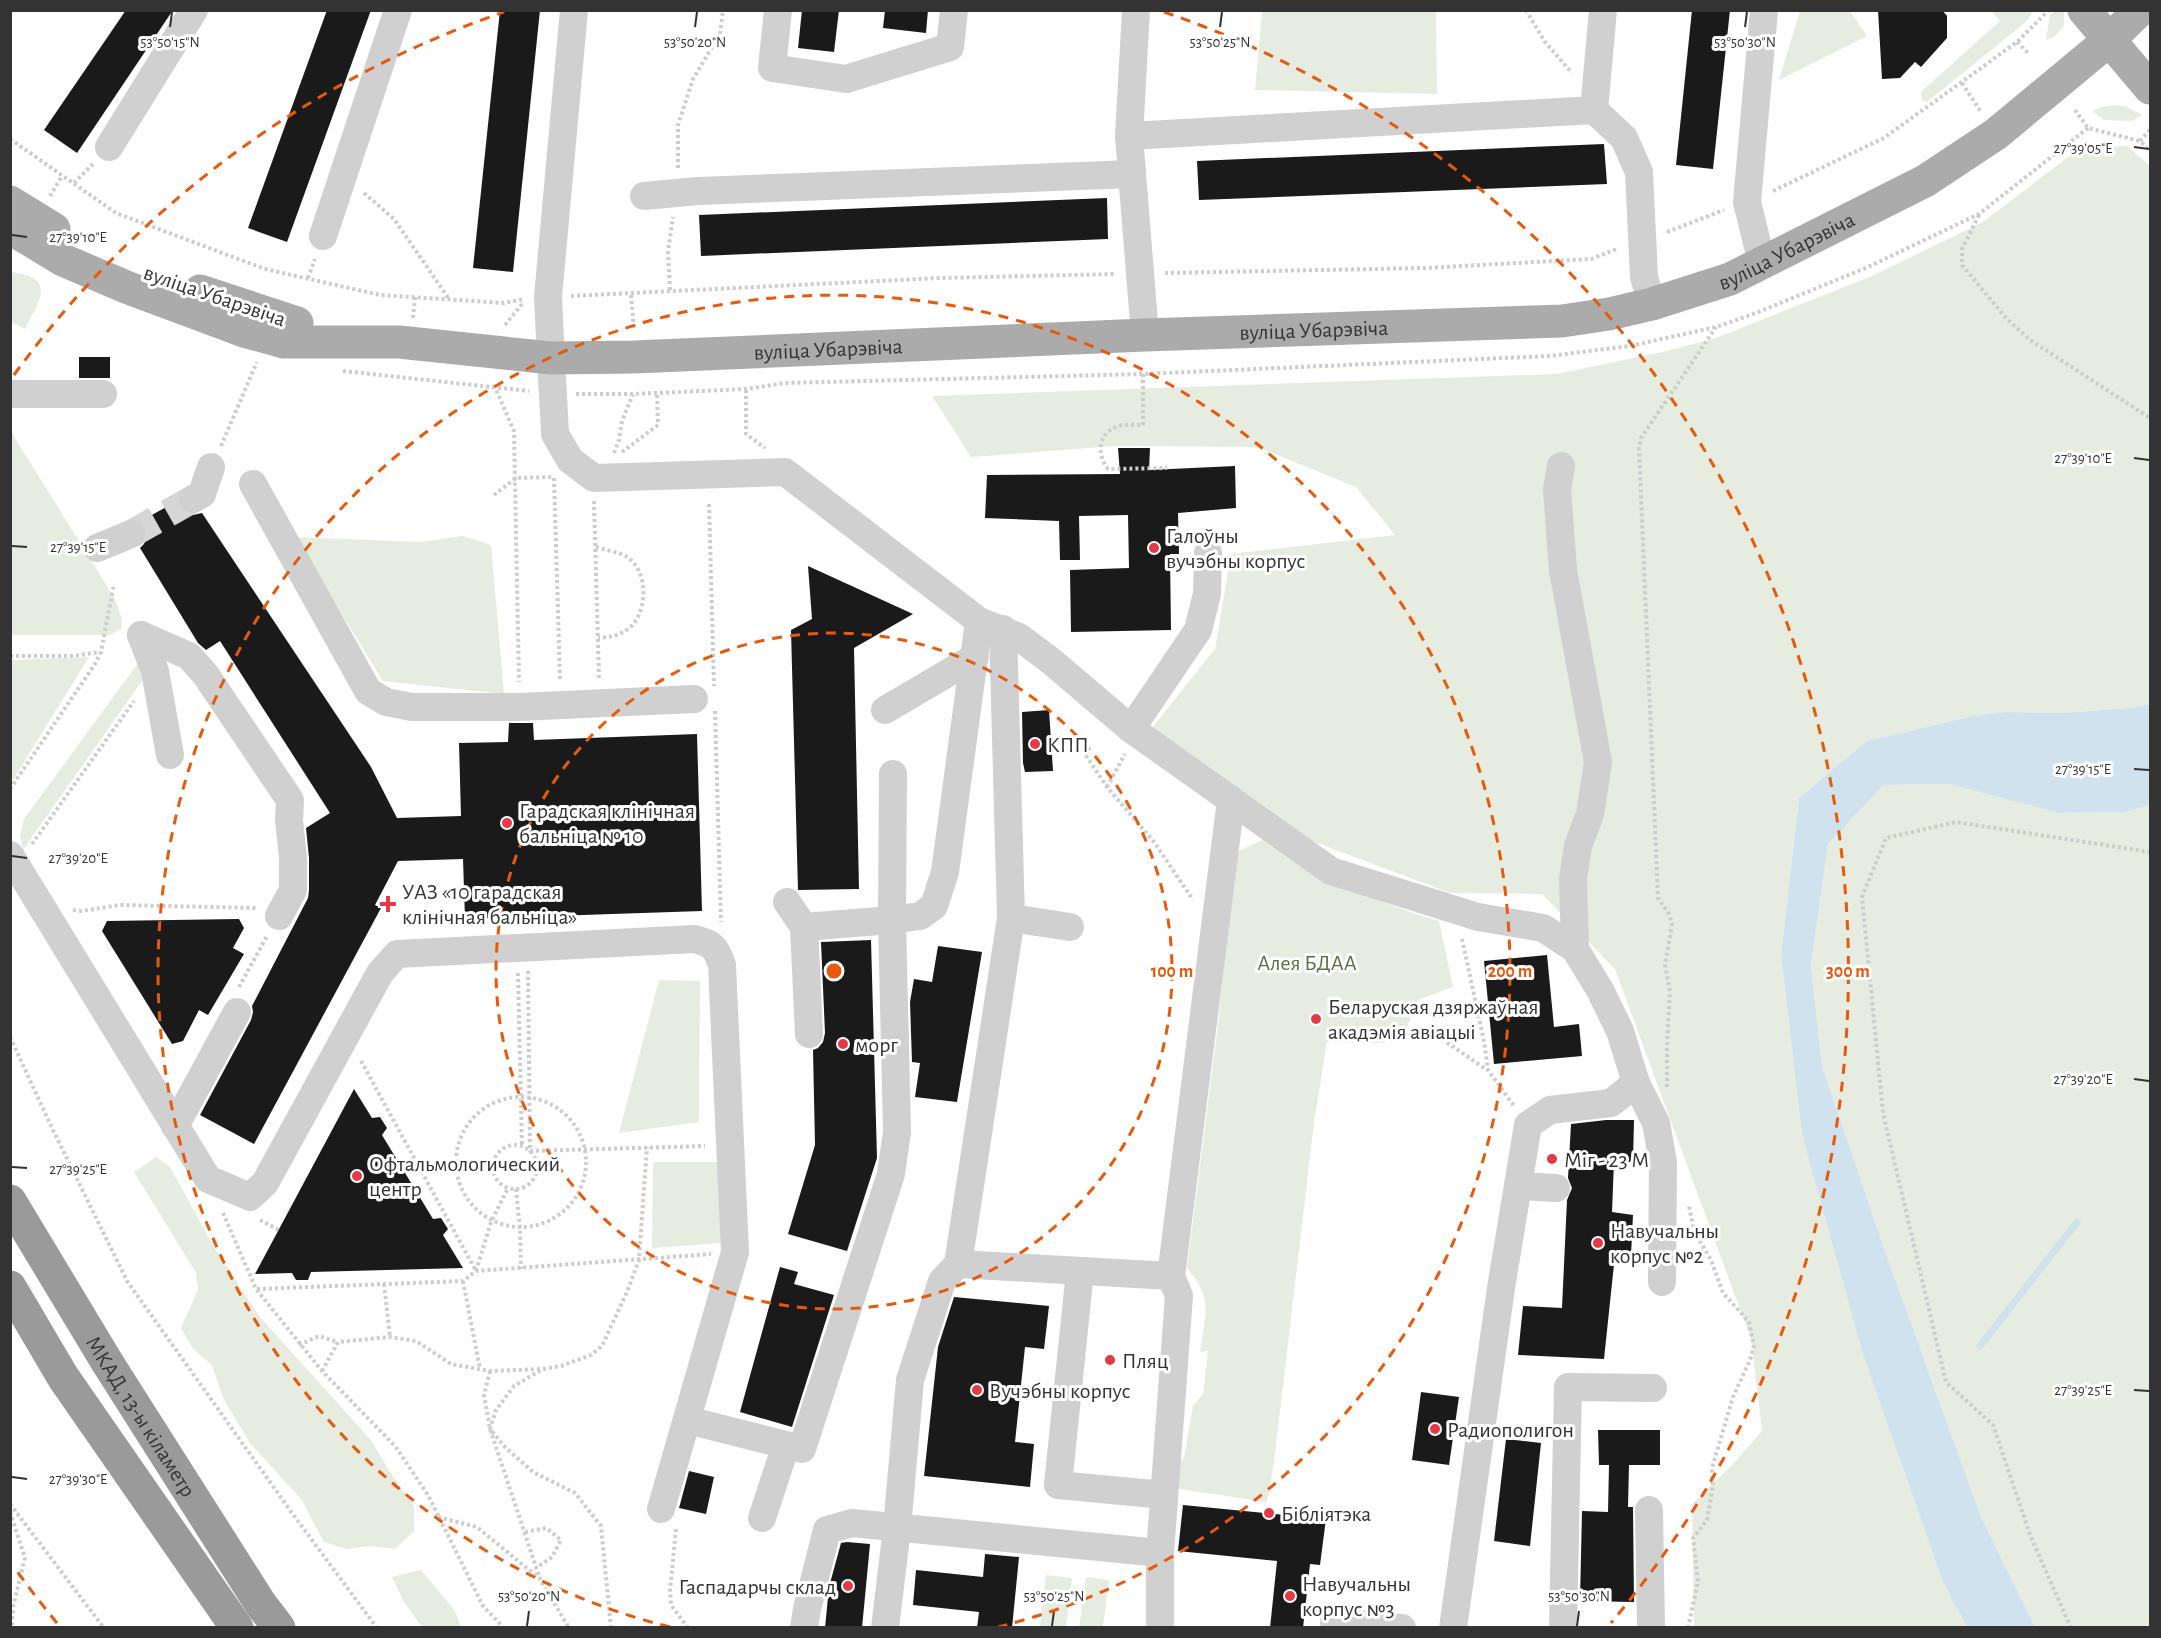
<svg xmlns="http://www.w3.org/2000/svg" width="2161" height="1638" viewBox="0 0 2161 1638" font-family="'Alegreya Sans',sans-serif">
<rect width="100%" height="100%" fill="#fff"/>
<g fill="#e6ecdf">
<path d="M1262,11H1436L1437,94L1255,90Z"/>
<path d="M1800,11H1850L1867,36L1779,80Z"/>
<path d="M1991,11H2033L2027,21L1927,102L1922,100L1921,92L2000,21Z"/>
<path d="M2056,11H2064V26L2054,37L2046,40L2050,14Z"/>
<path d="M2115,105L2127,107L2142,115L2132,121L2104,120L2092,111L2102,107Z"/>
<path d="M2127,146L2150,166V704L2129,708L2061,713L2005,712L1973,716L1867,741L1799,798L1781,955L1802,1135L1863,1355L1943,1582L1967,1627H1694L1692,1504L1734,1463L1762,1431L1751,1339L1615,969L1542,894L1450,893L1304,838L1152,728L1215,649L1231,554L1395,535L1356,487L1258,447L1114,446L971,457L932,396L1557,374L1667,351L1716,338L1872,276L1983,222L2081,147Z"/>
<path d="M11,272C57,277 40,300 25,329L11,322Z"/>
<path d="M10,430L115,599L122,619L121,629L110,635H11Z"/>
<path d="M462,536L491,545L504,694L383,681L294,537L420,542Z"/>
<path d="M89,657L11,783V660Z"/>
<path d="M141,659L144,678L23,850L20,836L24,819Z"/>
<path d="M1949,784L2058,813L2125,812L2150,805V1627H2035L1981,1517L1886,1254L1822,1066L1811,965L1828,844L1882,785Z"/>
<path d="M1262,840L1329,882L1410,912L1439,921L1453,987L1418,1000L1405,1032L1382,1043L1327,1042L1314,1123L1274,1462L1267,1502L1179,1489L1177,1465L1184,1457L1193,1406L1203,1394L1208,1351L1200,1352C1205,1315 1214,1299 1187,1268L1218,1025L1235,853Z"/>
<path d="M659,980L700,981L699,1122L619,1133Z"/>
<path d="M156,1157L170,1167L214,1247L259,1316L370,1439L392,1475L414,1506V1531L395,1549L369,1546L346,1549L324,1542L301,1499L250,1443L223,1398L212,1365L193,1349L181,1328L198,1290L196,1273L134,1172Z"/>
<path d="M653,1162H718L721,1243L652,1248Z"/>
<path d="M421,1570L455,1611L461,1627H422L404,1602L392,1577Z"/>
<path d="M1046,1575L1072,1578L1066,1627H1040Z"/>
<path d="M1086,1577L1109,1580L1103,1627H1079Z"/>
</g>
<path fill="#cfe2ee" d="M2150,704V805L2125,812L2058,813L1949,784L1883,785L1828,844L1811,965L1822,1066L1886,1254L1981,1517L2035,1627H1967L1943,1582L1863,1355L1802,1135L1781,955L1799,798L1867,741L1973,716L2005,712L2061,713L2129,708Z"/>
<g fill="none" stroke-linecap="round" stroke-linejoin="round">
<path stroke="#cfe2ee" stroke-width="7" d="M1980,1346L2077,1222"/>
</g>
<g fill="#1a1a1a">
<path d="M126,10H173L77,153L44,130Z"/>
<path d="M327,10H371L287,242L248,228Z"/>
<path d="M500,10H540L513,272L473,268Z"/>
<path d="M802,10H839L834,52L798,48Z"/>
<path d="M885,10H928L926,33L883,28Z"/>
<path d="M1692,10H1730L1713,169L1676,165Z"/>
<path d="M1878,10H1942L1947,16V38L1921,67L1915,62L1900,78L1882,79Z"/>
<path d="M1604,144L1607,184L1199,200L1197,161Z"/>
<path d="M1107,198L1108,239L701,256L699,215Z"/>
<rect x="79" y="357" width="31" height="21"/>
<path d="M1118,448H1150L1149,470L1235,466L1236,508L1178,513L1179,554H1170L1171,630L1071,632L1070,570L1129,568L1128,515L1079,516L1080,560H1060L1059,521L985,518L987,475L1120,474Z"/>
<path d="M177,501L179,507L185,513L193,515L202,513L371,767L397,818L461,816L459,743L508,742L509,723H533L534,740L697,734L702,911L465,919L463,859L398,861L375,905L381,908L254,1144L200,1115L251,1020L253,1012L252,1006L308,898L309,890V858L306,828L330,813L220,641L206,650L198,643L140,548L144,544L147,536L146,527L141,521Z"/>
<path d="M808,566L913,614L854,648L859,889L798,890L791,630L812,619Z"/>
<path d="M1049,710L1053,771L1025,772L1023,763L1022,712Z"/>
<path d="M239,919L244,928L233,948L244,954L208,1015L199,1010L183,1041L172,1044L102,931L107,921Z"/>
<path d="M871,940L877,1158L847,1251L788,1234L815,1145L813,1050L818,1048L823,1042L825,1033L821,942Z"/>
<path d="M938,946L982,952L957,1102L915,1097L920,1063L912,1062L910,1002L914,979L932,982Z"/>
<path d="M1547,955L1554,1027L1579,1024L1582,1056L1494,1064L1484,961Z"/>
<path d="M354,1089L372,1118L380,1117L387,1128L382,1135L433,1219L441,1218L448,1229L443,1235L463,1268L311,1272L308,1280H296L292,1273L255,1274Z"/>
<path d="M1606,1120H1634L1633,1162L1614,1161L1612,1212L1633,1215L1631,1255H1615L1604,1359L1518,1355L1523,1306L1562,1308L1567,1200L1572,1188L1568,1178L1571,1124Z"/>
<path d="M780,1267L798,1272L794,1284L834,1295L792,1427L740,1412Z"/>
<path d="M954,1297L1049,1306L1044,1349L1025,1347L1015,1442L1034,1444L1030,1487L924,1476L938,1347Z"/>
<path d="M1421,1392L1459,1397L1449,1465L1412,1460Z"/>
<path d="M1598,1430H1660V1465H1629L1628,1507H1633L1634,1602L1580,1601L1582,1511L1608,1512L1609,1465H1599Z"/>
<path d="M1506,1439L1541,1443L1530,1546L1494,1541Z"/>
<path d="M689,1471L714,1477L706,1514L679,1508Z"/>
<path d="M1183,1505L1326,1519L1320,1565L1310,1564L1303,1628H1270L1277,1561L1178,1551Z"/>
<path d="M847,1542L870,1544L862,1628H825L829,1587L841,1543Z"/>
<path d="M985,1554L1019,1557L1012,1628H977L979,1612L913,1605L916,1570L983,1577Z"/>
</g>
<g fill="none" stroke-linecap="round" stroke-linejoin="round">
<path stroke="#d6d6d6" stroke-width="28" stroke-dasharray="28 14" stroke-linecap="butt" d="M131,534L193,499"/>
<g stroke="#cdcdcd" stroke-width="4" stroke-dasharray="3 3" stroke-linecap="butt">
<path d="M1526,10L1545,42L1572,73"/>
<path d="M2017,42L2029,54"/>
<path d="M1962,83L1981,112"/>
<path d="M2075,110L2088,128L2140,141L2150,151"/>
<path d="M10,139L116,213L265,269L380,295L504,303L525,299"/>
<path d="M2140,141L2150,130"/>
<path d="M678,168V125L693,79L720,34L723,10"/>
<path d="M74,183L93,164"/>
<path d="M1773,191L1884,138L2017,42L2049,10"/>
<path d="M364,193L394,219L449,299"/>
<path d="M50,196L62,176"/>
<path d="M1979,215L1962,249V265L2006,318L2030,340L2150,418"/>
<path d="M1667,232L1724,210"/>
<path d="M1165,273L1425,268L1591,259L1617,249"/>
<path d="M308,278L315,259"/>
<path d="M670,290L668,251L673,217"/>
<path d="M631,295L634,330"/>
<path d="M571,296L940,278L1115,274"/>
<path d="M413,318L415,297"/>
<path d="M505,325L523,303"/>
<path d="M343,371L529,391"/>
<path d="M1143,374V425C1135,425 1126,424 1118,426C1098,433 1096,454 1108,469L1167,468"/>
<path d="M494,385L514,431L519,682"/>
<path d="M746,390V434L765,448"/>
<path d="M576,394H633L746,389L785,383L1143,374L1549,356L1630,346L1716,327L1756,313L1868,267L1979,214L2088,128"/>
<path d="M221,446L257,362"/>
<path d="M622,452L658,425L657,393"/>
<path d="M614,453L619,440L622,421L633,394"/>
<path d="M554,478L560,680"/>
<path d="M494,495L516,478L554,477"/>
<path d="M594,501L599,679"/>
<path d="M709,504L714,686"/>
<path d="M596,547C605,550 619,552 627,557C649,571 648,613 629,628C619,636 610,637 598,638"/>
<path d="M10,656H73L100,652"/>
<path d="M715,711L721,922"/>
<path d="M1051,741L1077,742L1107,787L1154,842L1193,900"/>
<path d="M1107,787L1125,754"/>
<path d="M10,789L95,664L101,652L114,584"/>
<path d="M32,844L134,701"/>
<path d="M73,910L81,911L120,905L257,908"/>
<path d="M1462,939L1484,1041L1488,1070L1514,1106"/>
<path d="M528,971L530,1151L705,1146"/>
<path d="M518,973L522,1146"/>
<path d="M239,987L267,936"/>
<path d="M10,1037L51,1126L127,1281L292,1513L377,1628"/>
<path d="M1442,1039L1487,1070"/>
<path d="M361,1061L476,1271"/>
<path d="M1667,1087V1043L1670,992L1665,965L1672,925L1669,914L1658,898L1639,448L1641,438L1716,327"/>
<circle cx="521" cy="1162" r="65"/>
<circle cx="515" cy="1167" r="22"/>
<path d="M419,1169H493"/>
<path d="M516,1189L520,1229L521,1269"/>
<path d="M223,1213L256,1289L322,1371L395,1446L428,1495L483,1606L504,1628"/>
<path d="M260,1220L279,1230"/>
<path d="M476,1271L491,1222L508,1188"/>
<path d="M463,1281L480,1369"/>
<path d="M384,1284L390,1337"/>
<path d="M257,1289L463,1281L476,1271L711,1254"/>
<path d="M299,1345L319,1336L338,1342"/>
<path d="M322,1371L338,1342L390,1337L416,1341L451,1364L490,1371L542,1369"/>
<path d="M490,1371L484,1395L490,1429L540,1579"/>
<path d="M10,1504L104,1628"/>
<path d="M10,1512L25,1558L13,1607L12,1628"/>
<path d="M438,1517L477,1527L540,1579L569,1628"/>
<path d="M676,1529L670,1591L671,1605L688,1628"/>
<path d="M525,1532L546,1528L561,1540L552,1557L536,1568"/>
<path d="M611,1628L601,1526L575,1493L533,1472L505,1447L490,1429L496,1410L514,1386L543,1369L561,1366L591,1355L602,1346L627,1292L639,1260L647,1147"/>
<path d="M1688,1628L1698,1581L1693,1538L1707,1520L1713,1486L1712,1468L1733,1397L1750,1360L1754,1346L1749,1322L1723,1293L1711,1260L1694,1231L1689,1206"/>
<path d="M2071,1628L2030,1535L1993,1425L1946,1382L1883,1113L1862,897L1886,838L1956,822L2150,852"/>
</g>
<g stroke="#d0d0d0" stroke-width="28">
<path d="M574,10L548,297L551,358L555,434L570,460L594,478L785,472L979,621L1019,637L1051,661L1131,729L1331,871L1478,917L1543,928L1575,949L1600,990L1620,1031L1636,1083L1656,1123L1663,1162L1662,1282"/>
<path d="M778,10L772,68L846,79L950,47L954,10"/>
<path d="M1136,10L1129,136L1145,335"/>
<path d="M1764,10L1747,202L1759,251L1764,263"/>
<path d="M1594,110L1603,10"/>
<path d="M1129,136L1594,110L1624,138L1639,172L1644,277L1652,304"/>
<path d="M109,147L194,10"/>
<path d="M644,196L698,191L1132,174"/>
<path d="M323,236L398,10"/>
<path d="M10,394H103"/>
<path d="M1561,466L1557,489L1563,570L1598,762L1590,814L1578,846L1573,879L1575,949"/>
<path d="M253,484L368,691L386,702L412,707H519L694,699"/>
<path d="M193,499L202,494L211,467"/>
<path d="M97,548L131,534"/>
<path d="M141,635L189,656L205,674L290,800L289,820L293,858V890L279,916"/>
<path d="M141,635L155,671L170,755"/>
<path d="M885,710L975,657"/>
<path d="M1131,729L1198,630L1207,594L1208,553"/>
<path d="M10,855L208,1179L250,1197L265,1183L380,973L397,954L694,939C712,943 716,947 722,965L735,1252L661,1509"/>
<path d="M787,902L804,927L809,1034"/>
<path d="M1011,918L1070,927"/>
<path d="M804,927L892,920L920,916L934,906L945,872L979,621"/>
<path d="M175,1126L237,1012"/>
<path d="M1518,1186L1556,1188"/>
<path d="M958,1264L1171,1276"/>
<path d="M1080,1271L1058,1485L1164,1495"/>
<path d="M687,1420L802,1449L891,1174L897,1132L892,920L893,774"/>
<path d="M1649,1510L1651,1628"/>
<path d="M762,1518L786,1445"/>
<path d="M1334,1622L1402,1628"/>
<path d="M804,1628L807,1609L827,1530L852,1523L1160,1553"/>
<path d="M885,1628L897,1528L910,1380L942,1281L958,1264L1011,918L1003,629"/>
<path d="M1160,1628V1553L1179,1296L1171,1276L1231,800"/>
<path d="M1453,1628L1501,1288L1528,1125L1550,1110L1611,1103L1636,1083"/>
<path d="M1563,1628L1568,1387L1653,1388"/>
</g>
<g stroke="#ababab" stroke-width="33">
<path d="M2084,10L2150,88"/>
<path d="M10,202L54,229"/>
<path id="s1" d="M10,228L63,260L126,287L244,331L284,342H399L551,358L634,357L1145,335L1562,321L1609,314L1652,304L1730,279L1925,181L1996,134L2108,41L2140,10"/>
<path d="M200,291L297,323"/>
</g>
<g stroke="#9a9a9a" stroke-width="33">
<path id="s2" d="M10,1201L107,1362L260,1603L279,1628"/>
<path d="M10,1287L63,1377L237,1628"/>
</g>
</g>
<path fill="none" stroke="#333" stroke-width="2" d="M170,27L172,12M695,27L697,12M1220,27L1222,12M1745,27L1747,12M2134,147L2149,149M12,235L27,237M2134,458L2149,460M12,546L27,547M2134,769L2149,770M12,856L27,858M2134,1079L2149,1081M12,1167L27,1168M2134,1390L2149,1391M12,1477L27,1479M527,1626L529,1611M1052,1626L1054,1611M1577,1626L1579,1611"/>
<g fill="none" stroke="#e8590c" stroke-width="3" stroke-dasharray="10 8">
<circle cx="834" cy="971" r="338"/>
<path d="M670 1627A676 676 0 1 1 998 1627"/>
<path d="M57 1623A1014 1014 0 0 1 14 1567M14 375A1014 1014 0 0 1 504 12M1164 12A1014 1014 0 0 1 1611 1623"/>
</g>
<g fill="#e63946" stroke="#fff" stroke-width="2">
<circle cx="1154" cy="548" r="6"/>
<circle cx="1035" cy="744" r="6"/>
<circle cx="507" cy="823" r="6"/>
<path d="M385 895h6v6h6v6h-6v6h-6v-6h-6v-6h6z"/>
<circle cx="1316" cy="1019" r="6"/>
<circle cx="843" cy="1044" r="6"/>
<circle cx="1552" cy="1159" r="6"/>
<circle cx="357" cy="1176" r="6"/>
<circle cx="1598" cy="1243" r="6"/>
<circle cx="1110" cy="1360" r="6"/>
<circle cx="977" cy="1390" r="6"/>
<circle cx="1435" cy="1429" r="6"/>
<circle cx="1269" cy="1513" r="6"/>
<circle cx="848" cy="1586" r="6"/>
<circle cx="1290" cy="1596" r="6"/>
</g>
<g text-anchor="middle" stroke-width="6" stroke-linejoin="round" paint-order="stroke">
<g font-size="22" fill="#333" stroke="#fff">
<text dy="8" stroke="none"><textPath href="#s1" startOffset="1814">вуліца Убарэвіча</textPath></text>
<text transform="translate(215 295) rotate(19)" y="8">вуліца Убарэвіча</text>
<text dy="8" stroke="none"><textPath href="#s1" startOffset="1329">вуліца Убарэвіча</textPath></text>
<text dy="8" stroke="none"><textPath href="#s1" startOffset="843">вуліца Убарэвіча</textPath></text>
<text dy="8" stroke="none"><textPath href="#s2" startOffset="252">МКАД, 13-ы кіламетр</textPath></text>
</g>
<g font-size="22" fill="#333" stroke="#fff" text-anchor="start">
<text x="1166" y="543">Галоўны<tspan x="1166" dy="25">вучэбны корпус</tspan></text>
<text x="1047" y="752">КПП</text>
<text x="519" y="818">Гарадская клінічная<tspan x="519" dy="25">бальніца № 10</tspan></text>
<text x="402" y="899">УАЗ «10 гарадская<tspan x="402" dy="25">клінічная бальніца»</tspan></text>
<text x="1328" y="1014">Беларуская дзяржаўная<tspan x="1328" dy="25">акадэмія авіацыі</tspan></text>
<text x="855" y="1052">морг</text>
<text x="1564" y="1167">Міг - 23 М</text>
<text x="369" y="1171">Офтальмологический<tspan x="369" dy="25">центр</tspan></text>
<text x="1610" y="1238">Навучальны<tspan x="1610" dy="25">корпус №2</tspan></text>
<text x="1122" y="1368">Пляц</text>
<text x="989" y="1398">Вучэбны корпус</text>
<text x="1447" y="1437">Радиополигон</text>
<text x="1281" y="1521">Бібліятэка</text>
<text x="1302" y="1591">Навучальны<tspan x="1302" dy="25">корпус №3</tspan></text>
<text x="836" y="1594" text-anchor="end">Гаспадарчы склад</text>
</g>
<g font-size="22" fill="#56703f" stroke="#fff">
<text x="1307" y="970">Алея БДАА</text>
</g>
</g>
<g font-size="15" text-anchor="middle" fill="#333" stroke="#fff" stroke-width="6" stroke-linejoin="round" paint-order="stroke">
<text x="170" y="47">53°50'15"N</text>
<text x="695" y="47">53°50'20"N</text>
<text x="1220" y="47">53°50'25"N</text>
<text x="1745" y="47">53°50'30"N</text>
<text x="2083" y="153">27°39'05"E</text>
<text x="78" y="242">27°39'10"E</text>
<text x="2083" y="463">27°39'10"E</text>
<text x="78" y="552">27°39'15"E</text>
<text x="2083" y="774">27°39'15"E</text>
<text x="78" y="863">27°39'20"E</text>
<text x="2083" y="1084">27°39'20"E</text>
<text x="78" y="1174">27°39'25"E</text>
<text x="2083" y="1395">27°39'25"E</text>
<text x="78" y="1484">27°39'30"E</text>
<text x="529" y="1601">53°50'20"N</text>
<text x="1054" y="1601">53°50'25"N</text>
<text x="1579" y="1601">53°50'30"N</text>
</g>
<circle cx="834" cy="971" r="9" fill="#e8590c" stroke="#fff" stroke-width="3"/>
<g font-size="18" text-anchor="middle" font-weight="bold" fill="#e8590c" stroke="#fff" stroke-width="6" stroke-linejoin="round" paint-order="stroke">
<text x="1172" y="977">100 m</text>
<text x="1510" y="977">200 m</text>
<text x="1848" y="977">300 m</text>
</g>
<rect width="2161" height="1638" fill="none" stroke="#333333" stroke-width="24"/>
</svg>
